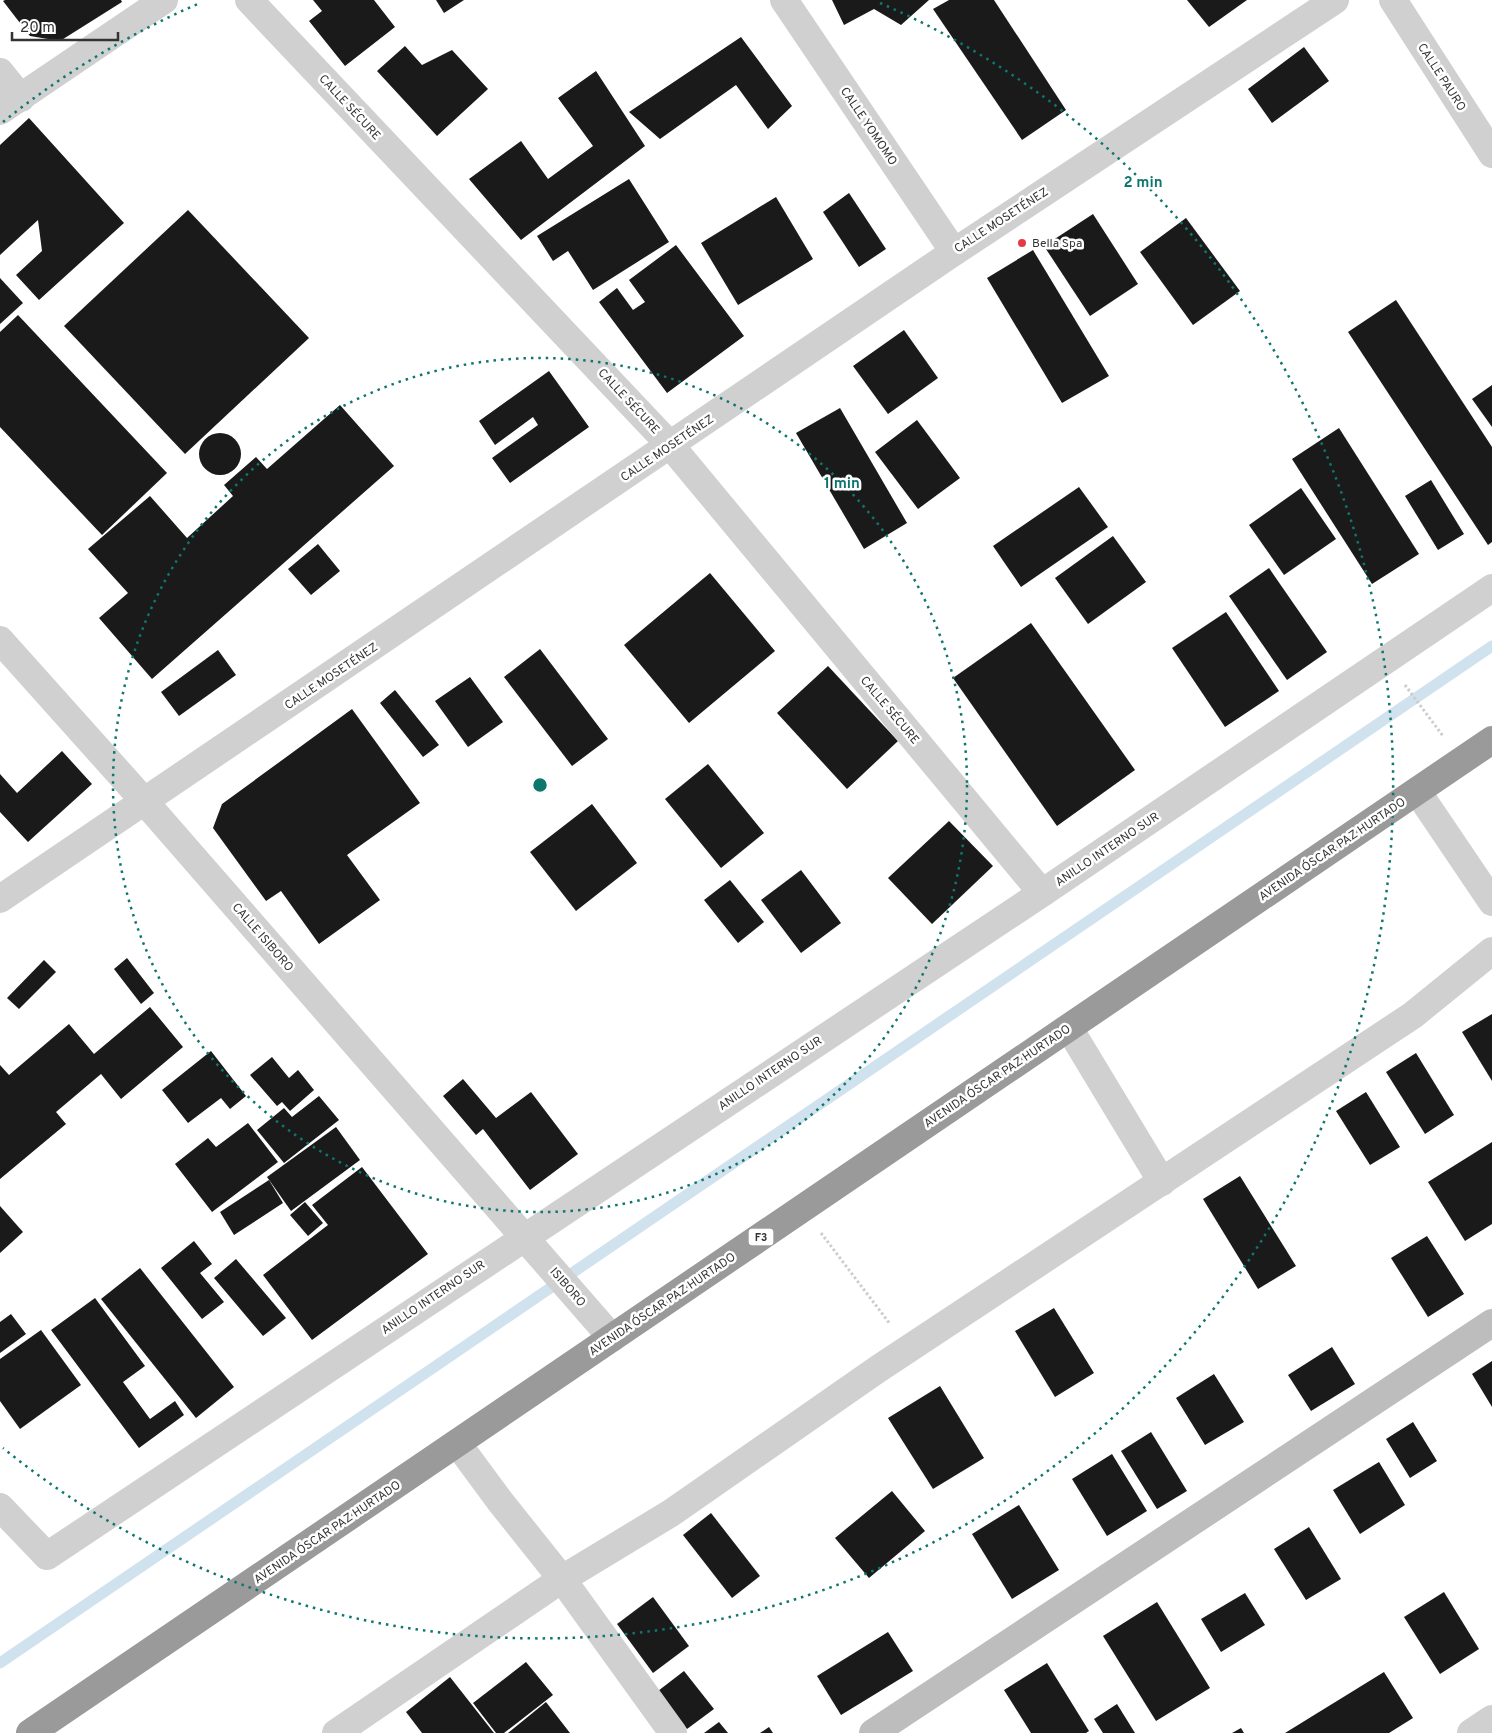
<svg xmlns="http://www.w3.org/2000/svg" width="1492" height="1733" viewBox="0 0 1492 1733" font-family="Overpass,sans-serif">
<rect width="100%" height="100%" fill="#fff"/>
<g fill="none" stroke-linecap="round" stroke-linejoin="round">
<path stroke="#cfe2ee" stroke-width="11" d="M0,1663L1492,646"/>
</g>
<g fill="#1a1a1a">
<path d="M5,0H121L122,2L60,41L30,36L3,1Z"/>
<path d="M313,0H374L395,27L345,66L309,21L322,11Z"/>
<path d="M436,0H464L444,13Z"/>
<path d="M832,0H929L901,25L874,9L844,25Z"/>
<path d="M949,0H994L1066,110L1022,140L933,9Z"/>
<path d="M1187,0H1247L1209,27Z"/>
<path d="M741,37L792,106L768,129L736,85L660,139L629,112Z"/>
<path d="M405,46L422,65L452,50L488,89L437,136L377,71Z"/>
<path d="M1304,47L1329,81L1272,123L1248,89Z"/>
<path d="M596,71L645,146L521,240L469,179L521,141L548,179L593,146L558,98Z"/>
<path d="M29,118L124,223L39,300L16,275L42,251L38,220L0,255V145Z"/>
<path d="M629,179L669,242L593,290L568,251L553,261L537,236Z"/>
<path d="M849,193L886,249L859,267L823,212Z"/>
<path d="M776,197L813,259L738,305L701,243Z"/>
<path d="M188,210L309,338L185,454L64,326Z"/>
<path d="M1093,214L1138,284L1090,316L1044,246Z"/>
<path d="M1186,218L1240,291L1193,325L1140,252Z"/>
<path d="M676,245L744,336L667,393L599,302L617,288L633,310L645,302L629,280Z"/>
<path d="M1033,250L1109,376L1062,403L987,278Z"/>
<path d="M0,278L23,303L0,324Z"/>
<path d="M1396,300L1492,447V542L1488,545L1348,332Z"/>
<path d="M18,315L167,473L102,535L0,427V332Z"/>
<path d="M904,330L938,378L888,414L853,366Z"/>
<path d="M549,371L589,427L510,483L492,458L538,425L533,417L495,445L479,421Z"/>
<path d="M1492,385V427L1472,399Z"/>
<path d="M340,405L394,466L152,679L99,618L128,593L88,549L150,496L187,538L233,496L224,485L256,457L267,469Z"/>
<path d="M840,408L907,523L864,549L796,433Z"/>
<path d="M917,420L960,478L918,509L875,452Z"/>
<path d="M1339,428L1419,554L1372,584L1292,459Z"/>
<circle cx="220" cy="454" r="21"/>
<path d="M1431,480L1464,534L1438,550L1405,496Z"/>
<path d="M1079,487L1108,527L1021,587L993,546Z"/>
<path d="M1301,488L1336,539L1284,575L1249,525Z"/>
<path d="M1113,536L1146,582L1088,624L1055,578Z"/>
<path d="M318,544L340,571L311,595L288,569Z"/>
<path d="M1269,568L1327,652L1287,680L1229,596Z"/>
<path d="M710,573L775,651L689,723L624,645Z"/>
<path d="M1226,612L1279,691L1225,727L1172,648Z"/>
<path d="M1031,623L1135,770L1057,826L953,678Z"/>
<path d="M540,649L608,739L572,766L504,677Z"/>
<path d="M218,650L236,675L179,716L161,692Z"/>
<path d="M828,666L898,741L847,789L777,713Z"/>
<path d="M470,677L503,722L468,747L435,701Z"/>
<path d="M395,690L439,745L423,757L380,703Z"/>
<path d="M352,709L420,803L347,855L380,900L319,944L281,891L266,901L213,828L222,804Z"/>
<path d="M62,751L92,784L28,842L0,812V774L17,793Z"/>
<path d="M708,764L764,833L721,868L665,799Z"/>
<path d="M592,804L637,863L576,911L530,852Z"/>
<path d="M949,821L993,866L932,924L888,878Z"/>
<path d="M801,870L841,923L801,953L761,900Z"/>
<path d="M730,880L764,922L738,943L704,900Z"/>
<path d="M127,958L154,993L141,1004L114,969Z"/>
<path d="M44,960L56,972L19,1009L7,998Z"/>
<path d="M150,1007L183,1047L121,1099L101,1074L56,1112L66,1124L0,1179V1065L9,1075L69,1024L94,1054Z"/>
<path d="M1492,1014V1081L1462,1032Z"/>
<path d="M211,1051L246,1096L230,1109L221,1098L188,1123L162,1090Z"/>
<path d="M1416,1053L1454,1115L1425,1134L1386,1072Z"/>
<path d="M272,1057L289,1078L298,1070L314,1090L290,1111L282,1102L277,1106L250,1075Z"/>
<path d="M463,1079L496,1118L531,1092L578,1154L530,1190L483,1129L476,1135L443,1096Z"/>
<path d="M1366,1092L1400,1147L1370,1165L1336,1111Z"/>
<path d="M319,1096L339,1120L284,1163L257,1130L284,1108L292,1117Z"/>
<path d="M248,1123L278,1162L212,1212L175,1164L208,1138L216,1147Z"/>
<path d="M336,1127L360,1160L291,1211L267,1177Z"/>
<path d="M1492,1142V1224L1465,1241L1428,1182Z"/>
<path d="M362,1167L428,1254L312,1340L263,1275L328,1225L312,1205Z"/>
<path d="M1240,1176L1296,1266L1258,1289L1203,1199Z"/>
<path d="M269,1180L283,1203L234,1235L220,1212Z"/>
<path d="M305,1202L323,1223L308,1236L290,1215Z"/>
<path d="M0,1206L23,1232L0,1253Z"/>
<path d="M1427,1236L1464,1294L1428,1317L1391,1258Z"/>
<path d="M194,1241L212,1264L200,1273L224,1302L202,1319L161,1268Z"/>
<path d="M236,1259L286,1318L263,1336L214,1278Z"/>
<path d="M140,1268L234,1387L196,1418L101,1299Z"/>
<path d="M95,1298L145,1366L123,1382L150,1419L175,1401L184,1415L139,1448L51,1330Z"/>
<path d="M1054,1308L1094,1373L1055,1397L1015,1331Z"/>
<path d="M11,1314L26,1334L0,1353V1322Z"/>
<path d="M41,1330L81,1385L20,1429L0,1401V1359Z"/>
<path d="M1332,1347L1355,1384L1311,1411L1288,1375Z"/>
<path d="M1492,1361V1407L1472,1374Z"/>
<path d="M1214,1374L1244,1422L1205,1445L1176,1398Z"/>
<path d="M940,1386L984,1458L933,1489L888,1418Z"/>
<path d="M1413,1422L1437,1461L1410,1478L1386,1439Z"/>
<path d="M1151,1432L1187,1491L1157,1509L1121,1451Z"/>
<path d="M1112,1454L1147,1511L1107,1536L1072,1479Z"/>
<path d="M1379,1462L1405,1505L1360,1534L1333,1490Z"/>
<path d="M892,1491L925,1531L869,1578L835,1538Z"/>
<path d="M1019,1505L1059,1570L1012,1599L972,1534Z"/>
<path d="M711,1513L760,1576L732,1598L683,1535Z"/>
<path d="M1309,1527L1341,1579L1306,1600L1274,1549Z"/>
<path d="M1444,1592L1479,1649L1440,1674L1404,1617Z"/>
<path d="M1245,1593L1265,1625L1221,1652L1201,1619Z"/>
<path d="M653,1597L689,1646L653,1673L617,1624Z"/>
<path d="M1157,1602L1210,1688L1156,1721L1103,1636Z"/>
<path d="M888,1632L913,1671L841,1715L817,1676Z"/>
<path d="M526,1662L553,1695L504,1733H496L473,1703Z"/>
<path d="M1047,1663L1089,1731L1086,1733H1031L1004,1690Z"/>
<path d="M684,1671L714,1709L687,1729L658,1691Z"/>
<path d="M1384,1672L1413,1718L1389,1733H1285Z"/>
<path d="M450,1677L494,1733H422L406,1712Z"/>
<path d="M546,1702L570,1733H508Z"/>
<path d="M1117,1704L1135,1733H1103L1094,1719Z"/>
<path d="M719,1722L728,1733H704Z"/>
<path d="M769,1727L773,1733H760Z"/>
<path d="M1241,1728L1244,1733H1232Z"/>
</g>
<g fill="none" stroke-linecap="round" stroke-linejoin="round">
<g stroke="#cdcdcd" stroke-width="3" stroke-dasharray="2.5 2.5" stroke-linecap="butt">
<path d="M1405,685L1443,736"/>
<path d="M821,1233L890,1324"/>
</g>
<g stroke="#d0d0d0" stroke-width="28">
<path d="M249,0L671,446L1042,893"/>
<path d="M784,0L954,252"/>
<path d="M1393,0L1492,154"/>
<path d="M0,72L21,98"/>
<path d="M0,111L164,0"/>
<path d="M0,640L145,802L612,1338"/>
<path d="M1417,791L1492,902"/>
<path d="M0,899L954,252L1335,0"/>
<path d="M1069,1028L1162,1182"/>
<path d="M457,1443L499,1500L562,1579L673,1733"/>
<path d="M0,1507L47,1556L1042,893L1492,588"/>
<path d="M336,1733L562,1579L671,1513L878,1369L1413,1015L1492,951"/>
<path d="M1471,1733L1492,1719"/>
</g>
<path stroke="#bdbdbd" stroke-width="28" d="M873,1733L1492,1323"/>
<path stroke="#9a9a9a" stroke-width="28" d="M30,1733L1492,740"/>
</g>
<g fill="none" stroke="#0f766e" stroke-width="2.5" stroke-dasharray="2.5 5">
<circle cx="540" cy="785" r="427"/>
<path d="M3 122A853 853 0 0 1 200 3M880 3A853 853 0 1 1 3 1448"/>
</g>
<circle fill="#e63946" stroke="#fff" stroke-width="2" cx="1022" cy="243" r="5"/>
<g text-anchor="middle" stroke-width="5" stroke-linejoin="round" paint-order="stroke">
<rect fill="#fff" stroke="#707070" stroke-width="1" x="748.5" y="1228.5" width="25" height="17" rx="4"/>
<g font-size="11" font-weight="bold" fill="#333">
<text x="761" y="1241">F3</text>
</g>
<g font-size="12" fill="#333" stroke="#fff">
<text transform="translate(1442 77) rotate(57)" y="4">CALLE PAURO</text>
<text transform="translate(350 107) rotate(47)" y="4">CALLE SÉCURE</text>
<text transform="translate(869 126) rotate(56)" y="4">CALLE YOMOMO</text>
<text transform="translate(1001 220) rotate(-33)" y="4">CALLE MOSETÉNEZ</text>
<text transform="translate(629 401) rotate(47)" y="4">CALLE SÉCURE</text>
<text transform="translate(667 448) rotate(-34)" y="4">CALLE MOSETÉNEZ</text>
<text transform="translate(331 676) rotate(-34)" y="4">CALLE MOSETÉNEZ</text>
<text transform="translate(890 710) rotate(50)" y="4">CALLE SÉCURE</text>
<text transform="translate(1107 849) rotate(-34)" y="4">ANILLO INTERNO SUR</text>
<text transform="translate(1332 849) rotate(-34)" y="4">AVENIDA ÓSCAR PAZ HURTADO</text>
<text transform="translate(263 937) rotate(49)" y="4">CALLE ISIBORO</text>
<text transform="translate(770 1073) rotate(-34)" y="4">ANILLO INTERNO SUR</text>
<text transform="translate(997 1076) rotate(-34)" y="4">AVENIDA ÓSCAR PAZ HURTADO</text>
<text transform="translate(568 1287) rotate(49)" y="4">ISIBORO</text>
<text transform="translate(433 1297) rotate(-34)" y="4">ANILLO INTERNO SUR</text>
<text transform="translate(662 1304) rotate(-34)" y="4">AVENIDA ÓSCAR PAZ HURTADO</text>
<text transform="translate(327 1532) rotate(-34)" y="4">AVENIDA ÓSCAR PAZ HURTADO</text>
</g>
<g font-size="12" fill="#333" stroke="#fff" text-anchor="start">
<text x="1032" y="247">Bella Spa</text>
</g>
</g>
<circle cx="540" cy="785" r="8" fill="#0f766e" stroke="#fff" stroke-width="2.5"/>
<g font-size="15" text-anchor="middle" font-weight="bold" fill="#0f766e" stroke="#fff" stroke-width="5" stroke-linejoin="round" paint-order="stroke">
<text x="1143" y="187">2 min</text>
<text x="842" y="488">1 min</text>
</g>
<path d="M12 32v8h106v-8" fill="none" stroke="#333333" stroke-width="2.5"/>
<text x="20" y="32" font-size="15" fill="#333333" stroke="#ffffff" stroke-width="4" paint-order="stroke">20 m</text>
</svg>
